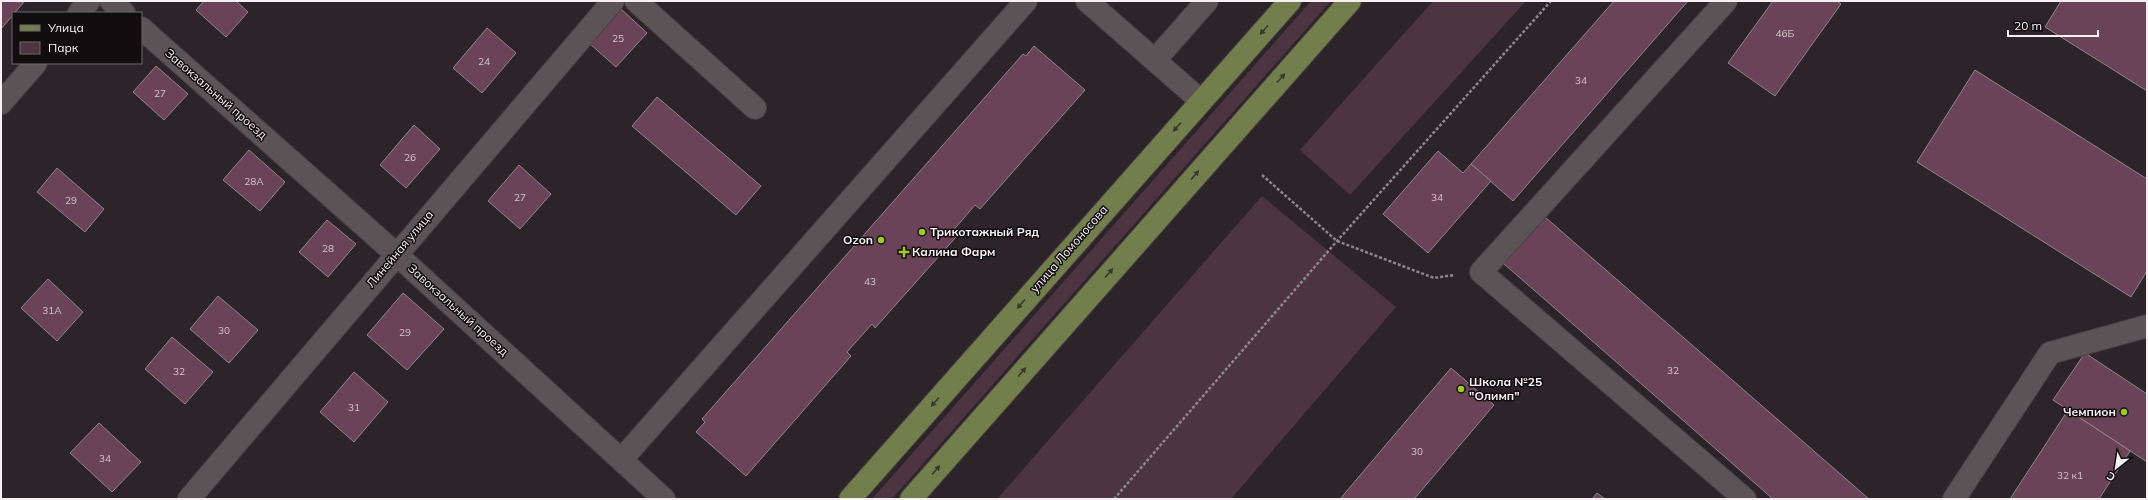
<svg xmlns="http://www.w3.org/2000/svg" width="2148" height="500" viewBox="0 0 2148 500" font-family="Mulish,sans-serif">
<rect width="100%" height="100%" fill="#2c2428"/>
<g fill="#4c3441">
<path d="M1311,1H1331L892,499H872Z"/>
<path d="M1433,1H1526L1350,195L1300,150Z"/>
<path d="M1262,196L1396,307L1231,499H997Z"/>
</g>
<g fill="#6b4358" stroke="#8f858a">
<path d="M1,1L24,2L1,29Z"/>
<path d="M204,1H236L248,12L226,37L196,10Z"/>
<path d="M1614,1H1688L1513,201L1471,164Z"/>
<path d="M1773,1H1837L1841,4L1775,96L1728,63Z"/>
<path d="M2061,1H2147V91L2045,27Z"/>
<path d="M620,8L647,33L616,67L589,43Z"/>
<path d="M487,28L516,53L482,93L453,68Z"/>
<path d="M1034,46L1085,90L980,209L975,205L951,233L956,237L875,328L872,324L847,352L851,356L746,476L696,432L705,422L702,419L1023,54L1026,56Z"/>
<path d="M156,66L188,94L164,120L133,92Z"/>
<path d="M1975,70L2147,179V271L2131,297L1917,162Z"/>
<path d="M657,97L761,186L736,215L632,126Z"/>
<path d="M414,125L440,149L406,188L380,165Z"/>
<path d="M249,150L285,182L260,211L223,180Z"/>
<path d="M1438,151L1463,173L1471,164L1491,181L1428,253L1383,214Z"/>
<path d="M519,165L551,194L520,229L488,201Z"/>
<path d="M57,168L104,209L85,232L37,192Z"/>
<path d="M1545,217L1869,499H1773L1542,297L1504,264Z"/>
<path d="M327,220L356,244L328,277L299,252Z"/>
<path d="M48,279L83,312L57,341L21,308Z"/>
<path d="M403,293L444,329L407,370L367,335Z"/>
<path d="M218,296L258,330L229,363L190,329Z"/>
<path d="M172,337L213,372L185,404L145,369Z"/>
<path d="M2085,353L2147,394V462L2053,400Z"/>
<path d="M1451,368L1494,405L1415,498L1416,499H1340Z"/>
<path d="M354,372L388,402L354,442L320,412Z"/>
<path d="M2068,410L2130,451L2099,499H2010Z"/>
<path d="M99,423L141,462L112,492L70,453Z"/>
<path d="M1597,493L1605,499H1592Z"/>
</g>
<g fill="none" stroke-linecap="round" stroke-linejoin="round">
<defs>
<g id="minor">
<path d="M111,1L124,13"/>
<path d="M636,1L755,108"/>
<path d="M1087,1L1200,100"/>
<path d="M1726,1L1481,272L1745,499"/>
<path d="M79,13L89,1"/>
<path d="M141,28L396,254L664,499"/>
<path d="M1155,60L1207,1"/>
<path d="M1,103L36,63"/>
<path d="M622,459L1026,1"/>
<path d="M189,499L613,1"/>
<path d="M1954,499L2050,353L2147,326"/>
</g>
<g id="major">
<path d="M850,499L1290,1"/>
<path d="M911,499L1350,1"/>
</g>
</defs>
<use href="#minor" stroke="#463f43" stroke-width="24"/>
<use href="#major" stroke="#463f43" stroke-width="24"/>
<g stroke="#8f888b" stroke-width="2.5" stroke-dasharray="3 2" stroke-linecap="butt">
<path d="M1262,175L1337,241L1434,278L1454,275"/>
<path d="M1114,499L1337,241L1551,1"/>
</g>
<use href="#minor" stroke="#5c5357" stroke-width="22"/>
<use href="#major" stroke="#727e4c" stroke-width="22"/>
</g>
<defs><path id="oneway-solid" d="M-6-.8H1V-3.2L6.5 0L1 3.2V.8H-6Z"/></defs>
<g fill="#383b28">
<use href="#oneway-solid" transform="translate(1264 30) rotate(132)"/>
<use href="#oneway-solid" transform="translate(1281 78) rotate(-48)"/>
<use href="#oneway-solid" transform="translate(1177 127) rotate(131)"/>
<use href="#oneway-solid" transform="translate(1195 175) rotate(-49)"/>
<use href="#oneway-solid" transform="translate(1109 273) rotate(-49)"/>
<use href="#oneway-solid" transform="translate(1021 304) rotate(131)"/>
<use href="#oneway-solid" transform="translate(1022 372) rotate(-49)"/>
<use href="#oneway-solid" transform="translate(935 402) rotate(131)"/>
<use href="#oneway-solid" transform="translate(936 470) rotate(-49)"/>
</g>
<g fill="#a0c92b" stroke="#120e10" stroke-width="1.5">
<circle cx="922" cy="232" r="4"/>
<circle cx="881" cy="240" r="4"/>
<path d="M902 246h4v4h4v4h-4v4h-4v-4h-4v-4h4z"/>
<circle cx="1461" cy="389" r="4"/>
<circle cx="2124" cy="412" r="4"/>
</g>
<g text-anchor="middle" stroke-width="3" stroke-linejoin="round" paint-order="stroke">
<g font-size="10" fill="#d4c6cd">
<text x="1785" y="37">46Б</text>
<text x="618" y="42">25</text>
<text x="484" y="65">24</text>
<text x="1581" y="84">34</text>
<text x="160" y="97">27</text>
<text x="410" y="161">26</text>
<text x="254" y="185">28А</text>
<text x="520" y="201">27</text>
<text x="1437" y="201">34</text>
<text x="71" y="204">29</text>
<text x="328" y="252">28</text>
<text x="870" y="285">43</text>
<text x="52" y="314">31А</text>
<text x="224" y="334">30</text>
<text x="405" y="336">29</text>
<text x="1673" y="374">32</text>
<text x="179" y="375">32</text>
<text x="354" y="411">31</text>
<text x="1417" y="455">30</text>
<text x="105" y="462">34</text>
<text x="2070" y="479">32 к1</text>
</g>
<g font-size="12" fill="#f7f1f4" stroke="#120e10">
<text transform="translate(216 94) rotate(41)" y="4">Завокзальный проезд</text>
<text transform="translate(400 249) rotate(-50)" y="4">Линейная улица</text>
<text transform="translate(1069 249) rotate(-49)" y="4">улица Ломоносова</text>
<text transform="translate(458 310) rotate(42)" y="4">Завокзальный проезд</text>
</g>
<g font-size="12" font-weight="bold" fill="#f7f1f4" stroke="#120e10" text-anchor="start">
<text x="930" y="236">Трикотажный Ряд</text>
<text x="873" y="244" text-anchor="end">Ozon</text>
<text x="912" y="256">Калина Фарм</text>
<text x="1469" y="386">Школа №25<tspan x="1469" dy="14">"Олимп"</tspan></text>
<text x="2116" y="416" text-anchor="end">Чемпион</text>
</g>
</g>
<rect width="2148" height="500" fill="none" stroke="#f7f1f4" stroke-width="4"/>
<rect x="12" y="12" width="130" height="52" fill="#120e10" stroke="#6e696b"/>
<rect x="20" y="25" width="20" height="6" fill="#727e4c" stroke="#6e696b"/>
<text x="48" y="32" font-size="12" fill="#f7f1f4">Улица</text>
<rect x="20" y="42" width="20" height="12" fill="#4c3441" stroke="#6e696b"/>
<text x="48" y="52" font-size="12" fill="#f7f1f4">Парк</text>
<g transform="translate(2116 468) rotate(210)" stroke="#120e10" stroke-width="3" paint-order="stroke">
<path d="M0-3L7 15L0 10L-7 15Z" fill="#f7f1f4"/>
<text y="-6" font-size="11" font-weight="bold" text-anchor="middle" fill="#f7f1f4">С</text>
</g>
<path d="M2008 30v6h90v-6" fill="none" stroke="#f7f1f4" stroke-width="2"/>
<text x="2014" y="30" font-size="12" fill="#f7f1f4" stroke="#120e10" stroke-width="3" paint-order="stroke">20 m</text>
</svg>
